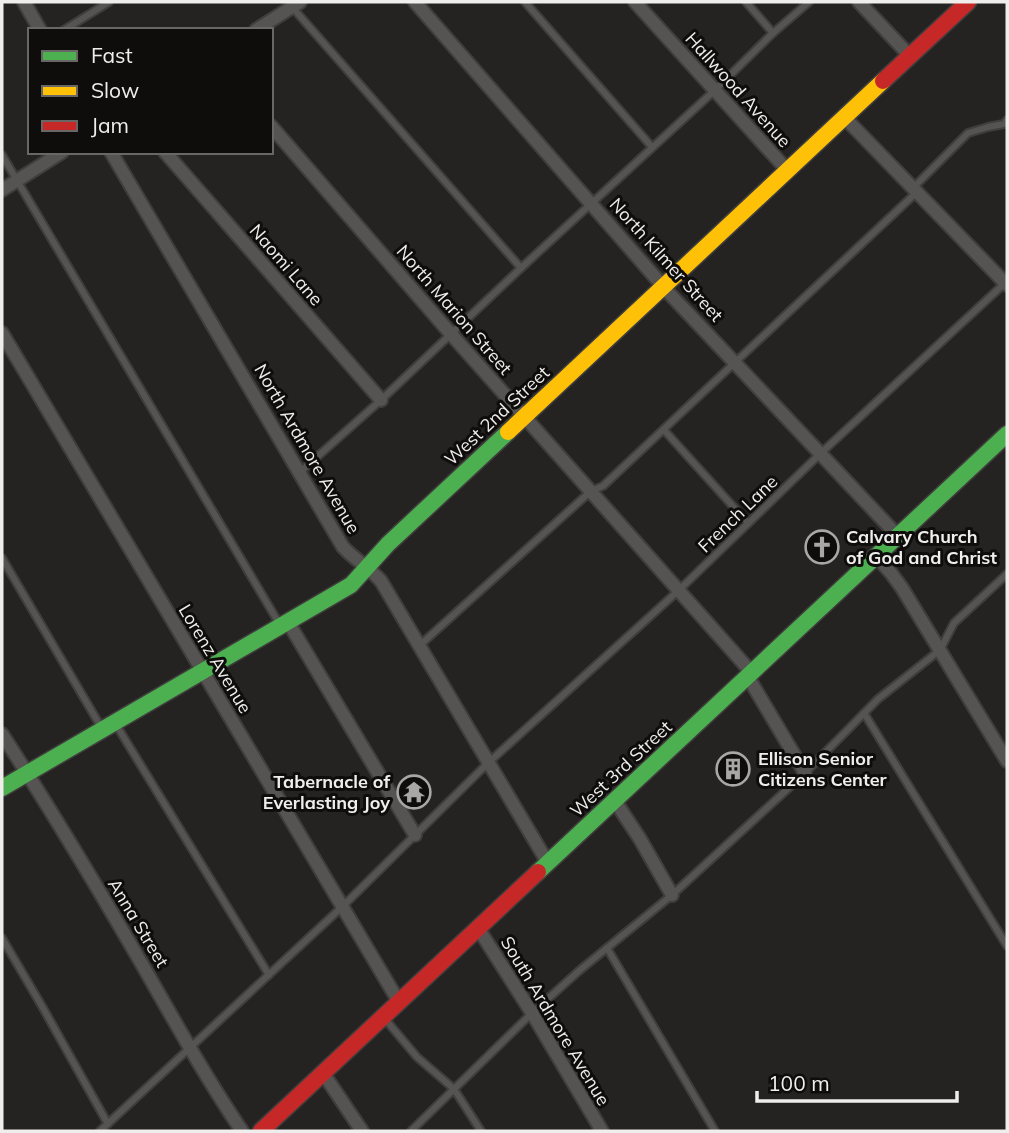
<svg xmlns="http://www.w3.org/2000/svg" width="1009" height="1133" viewBox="0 0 1009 1133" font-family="Mulish,sans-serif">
<rect width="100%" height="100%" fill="#252322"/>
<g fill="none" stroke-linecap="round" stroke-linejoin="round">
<defs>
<g id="lane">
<path d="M525,2L652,147"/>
<path d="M746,2L773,33"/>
<path d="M292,7L521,268"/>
<path d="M64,30L109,2"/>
<path d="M2,155L280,625"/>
<path d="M913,188L968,133L988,127L1004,124L1007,120"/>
<path d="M664,430L748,523"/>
<path d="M300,472L381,400L521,268L714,91L773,33L809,2"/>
<path d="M2,558L101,727"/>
<path d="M420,645L591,491L603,486L917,192"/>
<path d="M864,713L1007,946"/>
<path d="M115,723L269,975"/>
<path d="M2,938L43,1008L108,1124"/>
<path d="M607,948L715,1131"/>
<path d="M385,1019L417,1057L454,1089L481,1131"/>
<path d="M100,1131L342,907L488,763L678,591L821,453L1005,283"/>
<path d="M411,1131L532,1013L580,970L672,895L805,773L878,699L940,650L954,623L1007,574"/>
</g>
<g id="street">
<path d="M24,2L40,30"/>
<path d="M415,2L668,292L898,536"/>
<path d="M635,2L788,171"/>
<path d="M859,2L910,56"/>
<path d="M256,30L300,2"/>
<path d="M845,118L1007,285"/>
<path d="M271,126L451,334L752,673"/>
<path d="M111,152L343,547C355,560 370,568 381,581L548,863"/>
<path d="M165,152L381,400"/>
<path d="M2,190L62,152"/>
<path d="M2,333L399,1002"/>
<path d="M876,556L891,573L902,588L1007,761"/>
<path d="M288,622L415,835"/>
<path d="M748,677L805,773"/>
<path d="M2,734C51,810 98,888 143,966C175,1022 206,1078 242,1131"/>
<path d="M615,801L640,839L672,895"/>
<path d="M478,928L532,1013L602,1131"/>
<path d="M323,1073L362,1131"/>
</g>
<g id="fast">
<path d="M2,788L351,585L388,544L508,432"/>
<path d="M538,872L1007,434"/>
</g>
<path id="slow" d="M508,432L883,81"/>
<g id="jam">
<path d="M883,81L968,2"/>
<path d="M261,1131L538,872"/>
</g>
</defs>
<use href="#lane" stroke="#3f3e3d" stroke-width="10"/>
<use href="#street" stroke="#3f3e3d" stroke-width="16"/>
<use href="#fast" stroke="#3f3e3d" stroke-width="19"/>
<use href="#slow" stroke="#3f3e3d" stroke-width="19"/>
<use href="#jam" stroke="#3f3e3d" stroke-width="19"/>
<use href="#lane" stroke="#555453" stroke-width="6"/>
<use href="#street" stroke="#555453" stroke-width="12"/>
<use href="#fast" stroke="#4caf50" stroke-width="16"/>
<use href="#slow" stroke="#ffc107" stroke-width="16"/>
<use href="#jam" stroke="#c62828" stroke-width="16"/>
</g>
<defs>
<symbol id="church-ring" viewBox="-11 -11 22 22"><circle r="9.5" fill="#0e0d0c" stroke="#a9a7a5" stroke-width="1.5"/><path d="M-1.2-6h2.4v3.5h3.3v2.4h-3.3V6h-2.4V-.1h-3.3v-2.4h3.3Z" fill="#a9a7a5"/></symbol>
<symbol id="building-ring" viewBox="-11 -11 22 22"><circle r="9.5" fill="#0e0d0c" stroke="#a9a7a5" stroke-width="1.5"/><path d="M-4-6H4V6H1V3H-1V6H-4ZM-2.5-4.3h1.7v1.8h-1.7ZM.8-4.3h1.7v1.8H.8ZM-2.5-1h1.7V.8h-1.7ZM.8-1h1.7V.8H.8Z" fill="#a9a7a5"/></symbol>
<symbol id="temple-ring" viewBox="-11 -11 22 22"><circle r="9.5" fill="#0e0d0c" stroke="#a9a7a5" stroke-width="1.5"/><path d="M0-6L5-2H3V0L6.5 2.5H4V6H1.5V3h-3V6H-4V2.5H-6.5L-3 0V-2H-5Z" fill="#a9a7a5"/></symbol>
</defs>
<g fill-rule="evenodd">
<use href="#church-ring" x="803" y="528" width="38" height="38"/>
<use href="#building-ring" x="714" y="750" width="38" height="38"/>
<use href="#temple-ring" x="395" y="773" width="38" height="38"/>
</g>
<g text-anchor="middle" stroke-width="6" stroke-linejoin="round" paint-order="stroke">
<g font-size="18" fill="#f0eeec" stroke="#0e0d0c">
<text transform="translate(738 90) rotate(48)" y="6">Hallwood Avenue</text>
<text transform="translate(666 260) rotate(48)" y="6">North Kilmer Street</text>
<text transform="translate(286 265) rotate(49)" y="6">Naomi Lane</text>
<text transform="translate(454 310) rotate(49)" y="6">North Marion Street</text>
<text transform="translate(497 416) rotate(-43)" y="6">West 2nd Street</text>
<text transform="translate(307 449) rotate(60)" y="6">North Ardmore Avenue</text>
<text transform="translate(738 514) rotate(-44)" y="6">French Lane</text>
<text transform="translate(215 659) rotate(59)" y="6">Lorenz Avenue</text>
<text transform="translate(621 769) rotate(-43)" y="6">West 3rd Street</text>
<text transform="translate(138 923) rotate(59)" y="6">Anna Street</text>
<text transform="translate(555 1021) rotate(59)" y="6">South Ardmore Avenue</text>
</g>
<g font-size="18" font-weight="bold" fill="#f0eeec" stroke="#0e0d0c" text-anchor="start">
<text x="846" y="543">Calvary Church<tspan x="846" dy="21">of God and Christ</tspan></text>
<text x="758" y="765">Ellison Senior<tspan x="758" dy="21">Citizens Center</tspan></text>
<text x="390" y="788" text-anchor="end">Tabernacle of<tspan x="390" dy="21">Everlasting Joy</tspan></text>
</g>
</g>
<rect width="1009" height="1133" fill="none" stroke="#f0eeec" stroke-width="7"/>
<rect x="28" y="28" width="245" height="126" fill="#0e0d0c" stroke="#686766" stroke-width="2"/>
<rect x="42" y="51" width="35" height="10" fill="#4caf50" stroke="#686766" stroke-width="2"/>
<text x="91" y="63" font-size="21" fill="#f0eeec">Fast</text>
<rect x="42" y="86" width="35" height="10" fill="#ffc107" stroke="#686766" stroke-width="2"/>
<text x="91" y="98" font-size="21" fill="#f0eeec">Slow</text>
<rect x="42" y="121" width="35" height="10" fill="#c62828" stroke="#686766" stroke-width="2"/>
<text x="91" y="133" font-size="21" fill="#f0eeec">Jam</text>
<path d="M757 1091v10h200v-10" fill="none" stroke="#f0eeec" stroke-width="3.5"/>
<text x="768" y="1091" font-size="21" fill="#f0eeec" stroke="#0e0d0c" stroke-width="5" paint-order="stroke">100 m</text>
</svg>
